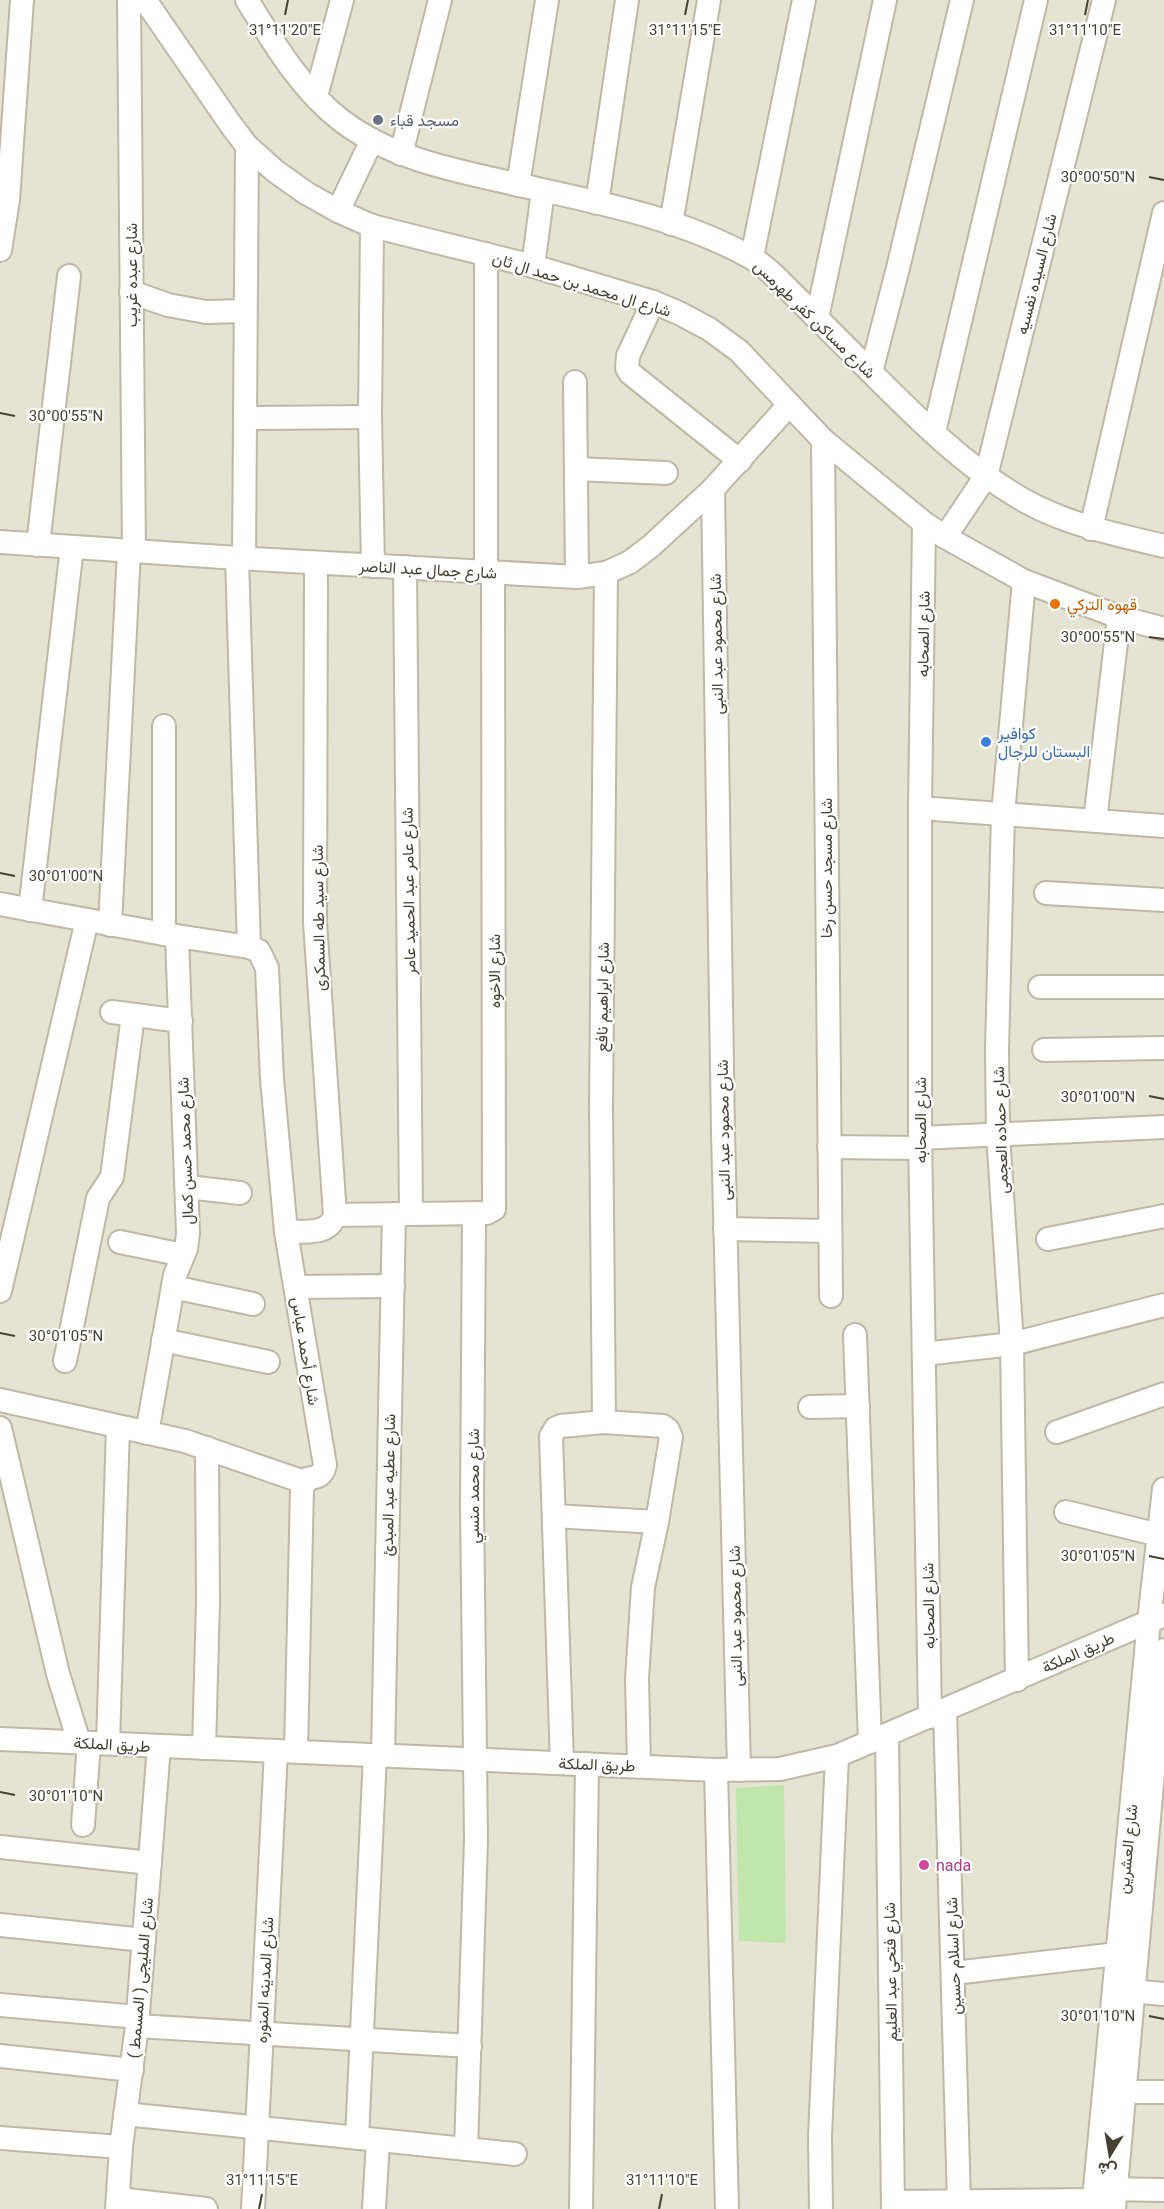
<svg xmlns="http://www.w3.org/2000/svg" width="1164" height="2209" viewBox="0 0 1164 2209" font-family="Roboto,Vazirmatn,sans-serif">
<rect width="100%" height="100%" fill="#f1f0e3"/>
<rect fill="#e5e3d1" x="0" y="0" width="1164" height="2209"/>
<path fill="#c1e6ac" d="M784,1785L786,1943L739,1941L736,1788Z"/>
<g fill="none" stroke-linecap="round" stroke-linejoin="round">
<defs>
<g id="minor">
<path d="M129,0L134,551"/>
<path d="M145,0L231,125L247,146L275,171L306,193L338,211L372,226L533,266L653,302L679,313L709,329L739,351L823,440L924,523L945,537L1024,581L1119,617L1164,629"/>
<path d="M247,0C273,42 302,91 342,121C388,156 447,169 502,181C585,200 675,215 750,257C766,266 779,280 792,293C812,313 831,332 851,352C905,406 960,465 1027,502C1069,525 1118,535 1164,546"/>
<path d="M316,96L342,0"/>
<path d="M401,154L440,0"/>
<path d="M518,185L547,0"/>
<path d="M597,203L627,0"/>
<path d="M338,211L372,140"/>
<path d="M671,224L709,0"/>
<path d="M372,226L370,417L373,566"/>
<path d="M0,250L8,200L22,0"/>
<path d="M486,254V572"/>
<path d="M752,257L804,0"/>
<path d="M533,266L543,191"/>
<path d="M131,292L168,305L206,312L244,311"/>
<path d="M653,302L628,356L627,368L630,373L740,461"/>
<path d="M817,318L885,0"/>
<path d="M871,372L898,268L962,0"/>
<path d="M575,382L577,577"/>
<path d="M245,418L370,417"/>
<path d="M934,432L1036,0"/>
<path d="M823,440L831,1296"/>
<path d="M576,469L666,473"/>
<path d="M713,489L723,1132L739,1770"/>
<path d="M924,523L920,808V1138L930,1717"/>
<path d="M1091,529L1164,213"/>
<path d="M945,537L986,476L1104,0"/>
<path d="M0,542L237,558L577,577L606,573L630,562L651,546L713,489L789,405"/>
<path d="M38,545L69,276"/>
<path d="M237,558L249,947"/>
<path d="M244,559L247,146"/>
<path d="M405,567L411,1214"/>
<path d="M164,726V934"/>
<path d="M920,808L1164,826"/>
<path d="M1095,821L1119,617"/>
<path d="M1046,893L1164,900"/>
<path d="M0,904L164,934L249,947L259,951L267,968L272,1079L286,1232L325,1465C323,1476 317,1477 307,1479L302,1488L296,1751"/>
<path d="M30,910L72,547"/>
<path d="M110,925L129,551"/>
<path d="M1040,987H1164"/>
<path d="M112,1012L181,1021"/>
<path d="M1044,1050L1164,1048"/>
<path d="M920,1138L1164,1127"/>
<path d="M829,1147L920,1148"/>
<path d="M188,1187L240,1193"/>
<path d="M335,1215L487,1213L494,1209L493,572"/>
<path d="M725,1229L830,1231"/>
<path d="M286,1232C304,1231 329,1236 335,1215L315,922L316,563"/>
<path d="M1048,1239L1164,1216"/>
<path d="M120,1242L183,1255"/>
<path d="M173,1287L253,1304"/>
<path d="M296,1287L393,1286"/>
<path d="M0,1291L87,920"/>
<path d="M855,1335L870,1742"/>
<path d="M163,1340L268,1362"/>
<path d="M924,1354L1012,1344L1164,1305"/>
<path d="M65,1361L98,1198L112,1177L133,1015"/>
<path d="M0,1400L185,1441L304,1482"/>
<path d="M810,1407L858,1406"/>
<path d="M604,1422L601,1108L606,573"/>
<path d="M0,1428L58,1674L79,1742"/>
<path d="M1057,1432L1164,1394"/>
<path d="M147,1433L175,1275L186,1249L188,1233L177,937"/>
<path d="M1066,1512L1159,1535"/>
<path d="M554,1516L657,1522"/>
<path d="M1017,1680L1012,1344L998,1135L997,1050L1003,814L1024,581"/>
<path d="M945,1710L959,2202"/>
<path d="M887,1735L893,2209"/>
<path d="M0,1739L716,1770L780,1769L837,1756L1164,1615"/>
<path d="M108,1743L118,1427"/>
<path d="M204,1748L208,1602L207,1448"/>
<path d="M383,1755L394,1214"/>
<path d="M562,1763L551,1436L556,1428L561,1426L604,1422L663,1426L668,1430L671,1437L657,1522L643,1587L637,1679L639,1766"/>
<path d="M716,1770L727,2209"/>
<path d="M83,1825L89,1743"/>
<path d="M0,1847L150,1863"/>
<path d="M0,1925L144,1940"/>
<path d="M954,1973L1117,1954"/>
<path d="M1119,1990L1164,1994"/>
<path d="M0,2005L138,2017"/>
<path d="M137,2026L470,2046"/>
<path d="M0,2056L132,2070"/>
<path d="M1125,2092H1164"/>
<path d="M125,2114L515,2154"/>
<path d="M0,2138L121,2147"/>
<path d="M357,2138L375,1755"/>
<path d="M466,2149L476,1840L472,1506L474,1213"/>
<path d="M1103,2189L1164,2190"/>
<path d="M118,2199L206,2209"/>
<path d="M893,2202L1094,2200"/>
<path d="M117,2209L121,2147L137,2026L159,1746"/>
<path d="M253,2209L276,1751"/>
<path d="M374,2209L378,2141"/>
<path d="M581,2209L587,1764"/>
<path d="M821,2209L820,2136L837,1756"/>
<path d="M1093,2209L1149,1621L1164,1489"/>
<path d="M1114,2209L1164,1650"/>
</g>
</defs>
<use href="#minor" stroke="#bdb9a6" stroke-width="26"/>
<use href="#minor" stroke="#fff" stroke-width="22"/>
</g>
<path fill="none" stroke="#434034" stroke-width="2" d="M285,15L288,0M685,15L688,0M1085,15L1088,0M1149,177L1164,180M0,413L15,416M1149,637L1164,639M0,873L15,876M1149,1096L1164,1099M0,1333L15,1336M1149,1556L1164,1559M0,1792L15,1795M1149,2016L1164,2019M259,2209L262,2194M659,2209L662,2194"/>
<circle fill="#6b7280" stroke="#fff" stroke-width="2" cx="378" cy="120" r="6"/>
<circle fill="#e8710a" stroke="#fff" stroke-width="2" cx="1055" cy="604" r="6"/>
<circle fill="#3f7fe0" stroke="#fff" stroke-width="2" cx="986" cy="742" r="6"/>
<circle fill="#d1479c" stroke="#fff" stroke-width="2" cx="924" cy="1865" r="6"/>
<g text-anchor="middle" stroke-width="4.5" stroke-linejoin="round" paint-order="stroke">
<g font-size="16" fill="#5b616d" stroke="#fff" text-anchor="start">
<text x="390" y="126">مسجد قباء</text>
</g>
<g font-size="16" fill="#434034" stroke="#fff">
<text transform="translate(1036 274) rotate(-76)" y="6">شارع السيده نفسيه</text>
<text transform="translate(131 275) rotate(-90)" y="6">شارع عبده غريب</text>
<text transform="translate(582 284) rotate(17)" y="6">شارع ال محمد بن حمد ال ثان</text>
<text transform="translate(815 319) rotate(44)" y="6">شارع مساكن كفر طهرمس</text>
<text transform="translate(428 569) rotate(3)" y="6">شارع جمال عبد الناصر</text>
<text transform="translate(923 634) rotate(-89)" y="6">شارع الصحابه</text>
<text transform="translate(716 644) rotate(-91)" y="6">شارع محمود عبد النبى</text>
<text transform="translate(826 868) rotate(-90)" y="6">شارع مسجد حسن رخا</text>
<text transform="translate(408 891) rotate(-91)" y="6">شارع عامر عبد الحميد عامر</text>
<text transform="translate(318 918) rotate(-91)" y="6">شارع سيد طه السمكرى</text>
<text transform="translate(494 971) rotate(-90)" y="6">شارع الاخوه</text>
<text transform="translate(602 997) rotate(-89)" y="6">شارع ابراهيم نافع</text>
<text transform="translate(920 1120) rotate(-90)" y="6">شارع الصحابه</text>
<text transform="translate(723 1130) rotate(-91)" y="6">شارع محمود عبد النبى</text>
<text transform="translate(1000 1130) rotate(-92)" y="6">شارع حماده العجمى</text>
<text transform="translate(185 1151) rotate(-92)" y="6">شارع محمد حسن كمال</text>
<text transform="translate(306 1351) rotate(81)" y="6">شارع أحمد عباس</text>
<text transform="translate(388 1485) rotate(-89)" y="6">شارع عطيه عبد المبدئ</text>
<text transform="translate(473 1486) rotate(-90)" y="6">شارع محمد منسي</text>
<text transform="translate(928 1606) rotate(-91)" y="6">شارع الصحابه</text>
<text transform="translate(735 1616) rotate(-91)" y="6">شارع محمود عبد النبى</text>
<text transform="translate(1078 1652) rotate(-24)" y="6">طريق الملكة</text>
<text transform="translate(112 1744) rotate(3)" y="6">طريق الملكة</text>
<text transform="translate(597 1764) rotate(2)" y="6">طريق الملكة</text>
<text transform="translate(1127 1849) rotate(-84)" y="6">شارع العشرين</text>
<text transform="translate(953 1956) rotate(-92)" y="6">شارع اسلام حسين</text>
<text transform="translate(890 1972) rotate(-91)" y="6">شارع فتحي عبد العليم</text>
<text transform="translate(140 1978) rotate(-85)" y="6">شارع المليجى ( المسمط )</text>
<text transform="translate(264 1980) rotate(-87)" y="6">شارع المدينه المنوره</text>
</g>
<g font-size="16" fill="#c56008" stroke="#fff" text-anchor="start">
<text x="1067" y="610">قهوه التركي</text>
</g>
<g font-size="16" fill="#366cbe" stroke="#fff" text-anchor="start">
<text x="998" y="739">كوافير<tspan x="998" dy="18">البستان للرجال</tspan></text>
</g>
<g font-size="16" fill="#b23c85" stroke="#fff" text-anchor="start">
<text x="936" y="1871">nada</text>
</g>
</g>
<g font-size="15" text-anchor="middle" fill="#434034" stroke="#fff" stroke-width="4.5" stroke-linejoin="round" paint-order="stroke">
<text x="285" y="35">31°11'20"E</text>
<text x="685" y="35">31°11'15"E</text>
<text x="1085" y="35">31°11'10"E</text>
<text x="1098" y="182">30°00'50"N</text>
<text x="66" y="421">30°00'55"N</text>
<text x="1098" y="642">30°00'55"N</text>
<text x="66" y="881">30°01'00"N</text>
<text x="1098" y="1102">30°01'00"N</text>
<text x="66" y="1341">30°01'05"N</text>
<text x="1098" y="1561">30°01'05"N</text>
<text x="66" y="1801">30°01'10"N</text>
<text x="1098" y="2021">30°01'10"N</text>
<text x="262" y="2185">31°11'15"E</text>
<text x="662" y="2185">31°11'10"E</text>
</g>
<g transform="translate(1110 2155) rotate(191)" stroke="#ffffff" stroke-width="4.5" paint-order="stroke">
<path d="M0-4.5L10 22L0 15L-10 22Z" fill="#434034"/>
<text y="-9" font-size="16" font-weight="bold" text-anchor="middle" fill="#434034">ش</text>
</g>
</svg>
